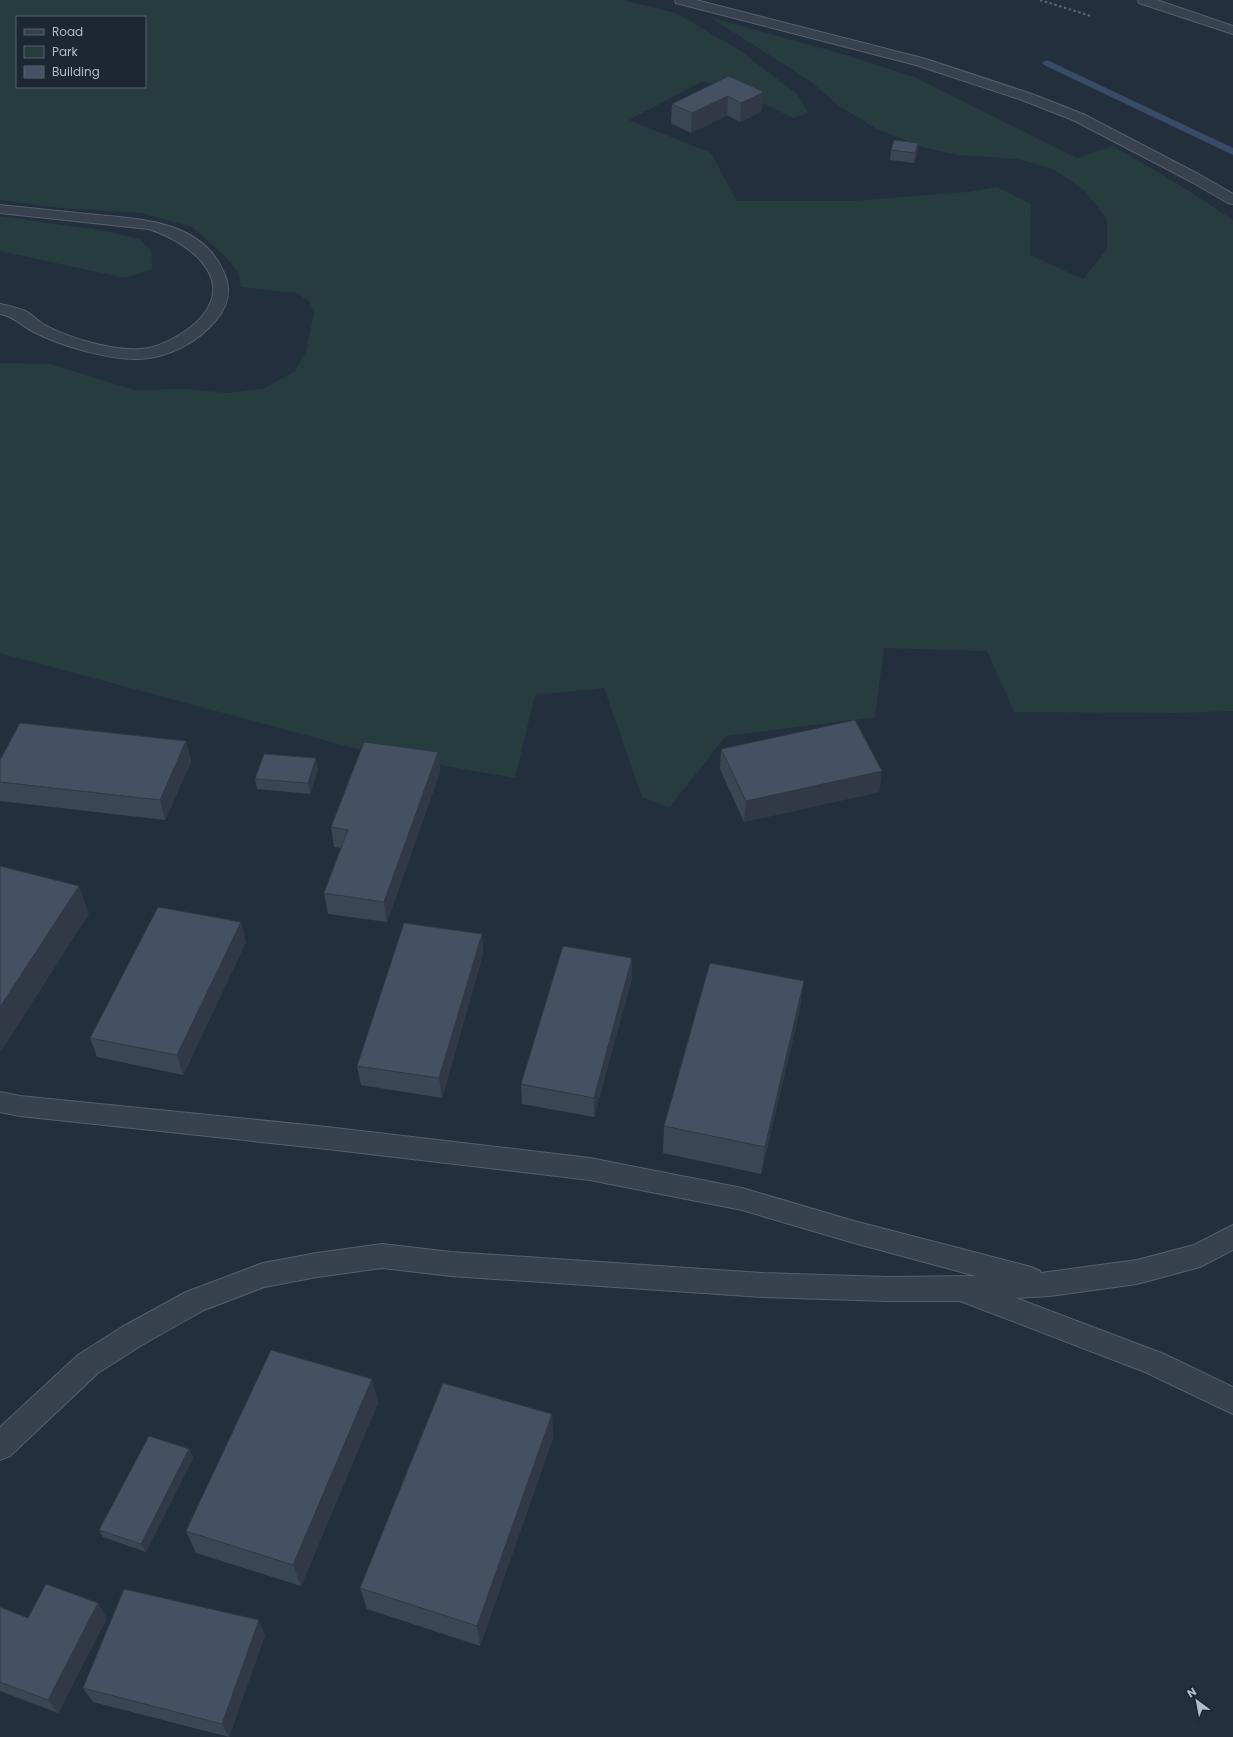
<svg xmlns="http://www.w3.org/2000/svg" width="1233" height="1737" viewBox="0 0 1233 1737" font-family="Poppins,sans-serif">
<rect width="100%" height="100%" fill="#242f3e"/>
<g fill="#263c3f" fill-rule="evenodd">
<path d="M0,0H623L676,13L739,50L797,94L808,113L793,118L726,85L701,82L629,120L711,153L737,201H853L966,192L997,187L1031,204L1030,255L1083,279L1107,249V219L1085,191L1053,169L1017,159L958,155L922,147L875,128L838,105L811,82L710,17L849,56L914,77L1077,158L1113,146L1178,184L1233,220V711L1178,713L1014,712L987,651L884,648L875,717L726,736L669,808L642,797L604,688L535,695L515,778L372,753L0,653V363L50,364L134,390L186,389L227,393L263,389L295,371L306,352L314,313L309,301L296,293L241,287L238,272L226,257L192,227L141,213L61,208L0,200ZM17,17H145V87H17Z"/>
<path d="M0,216L106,231L139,239L151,250L152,269L125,278L0,251Z"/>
</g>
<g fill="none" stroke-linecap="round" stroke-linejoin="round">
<path fill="#394c67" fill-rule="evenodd" d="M1047,60L1233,148V155L1044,65L1042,63Z"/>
<defs>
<g id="minor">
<path d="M675,0H696L926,59L1032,94L1083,114L1200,175L1233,194V204L1228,203L1190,181L1073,120L1022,100L916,65L676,3Z"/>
<path d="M1138,0H1157L1233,26V34L1139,3Z"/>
<path d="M0,205C29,208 58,211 87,214C136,219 202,219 224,273C232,291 228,306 216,320C198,342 168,358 139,359C109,360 61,346 34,332C22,326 14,316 0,314V304C10,306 20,308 29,313C34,317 38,321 43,324C68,338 112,351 140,349C157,348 174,339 187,330C244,288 197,245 149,229L0,213Z"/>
<path d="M0,1092L20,1096L327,1127L590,1158L742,1188L854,1221L1031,1267L1040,1271L1041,1273L1137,1260L1194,1245L1233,1225V1250L1200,1267L1137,1284L1050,1296L1016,1298L1164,1354L1233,1387V1414L1145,1372L960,1301H887L762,1297L451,1276L382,1268L317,1277L264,1287L204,1310L142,1345L98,1373L10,1456L0,1460V1427L78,1355L122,1327L186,1292L263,1263L317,1253L382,1244L451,1252L762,1273L887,1277L976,1276L854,1243L742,1210L590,1180L327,1149L20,1116L0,1112Z"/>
</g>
</defs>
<use href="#minor" stroke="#565f6c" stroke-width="2"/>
<use href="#minor" fill="#38414e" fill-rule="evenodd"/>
<path stroke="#5a6575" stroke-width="2" stroke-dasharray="2.5 2.5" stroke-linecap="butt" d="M1040,0L1091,16"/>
</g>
<g fill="#3b4654">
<path d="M729,76L762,111L740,122L727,115L691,133L671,123L672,104Z"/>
<path d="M918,143L917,153L914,163L890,160L891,150Z"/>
<path d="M186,741L191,762L165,820L0,801V760Z"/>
<path d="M721,749L882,771L879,792L744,822L720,769Z"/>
<path d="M438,752L440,772L387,922L328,914L324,893L341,848L334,847L331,827Z"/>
<path d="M318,769L310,794L257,789L255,779Z"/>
<path d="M482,934L483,954L442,1098L361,1085L357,1066Z"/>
<path d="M246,942L183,1075L97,1057L90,1038Z"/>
<path d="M632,978L594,1117L522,1104L521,1084Z"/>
<path d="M800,1009L761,1174L663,1153L664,1126Z"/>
<path d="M378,1403L301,1586L196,1553L186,1531Z"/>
<path d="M552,1414L553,1438L480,1646L367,1609L360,1588Z"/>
<path d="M189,1449L193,1458L146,1552L103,1537L99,1530Z"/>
<path d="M0,1607L28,1618H107L58,1713L0,1691Z"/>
<path d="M265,1635L229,1737L93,1702L83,1688Z"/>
</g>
<g fill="#303945">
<path d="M764,92L762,111L740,122L741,103Z"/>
<path d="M728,96L727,115L691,133L692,113Z"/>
<path d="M918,143L917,153L914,163L915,153Z"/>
<path d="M186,741L191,762L165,820L160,800Z"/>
<path d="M438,752L440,772L387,922L384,902Z"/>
<path d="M316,758L318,769L310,794L308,783Z"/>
<path d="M882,771L879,792L744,822L746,801Z"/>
<path d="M79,886L89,914L0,1053V1007Z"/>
<path d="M241,922L246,942L183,1075L177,1055Z"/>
<path d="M482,934L483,954L442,1098L439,1078Z"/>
<path d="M632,958V978L594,1117V1098Z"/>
<path d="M804,981L800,1009L761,1174L765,1147Z"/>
<path d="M372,1379L378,1403L301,1586L293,1565Z"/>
<path d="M552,1414L553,1438L480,1646L477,1626Z"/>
<path d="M189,1449L193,1458L146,1552L141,1544Z"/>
<path d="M98,1603L107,1618L58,1713L48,1700Z"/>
<path d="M259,1620L265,1635L229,1737L222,1724Z"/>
</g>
<g fill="#455162" stroke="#303945">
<path d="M729,76L764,92L741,103L728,96L692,113L672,104Z"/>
<path d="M894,140L918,143L915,153L891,150Z"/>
<path d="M855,720L882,771L746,801L721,749Z"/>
<path d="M20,723L186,741L160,800L0,782V760Z"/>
<path d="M364,742L438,752L384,902L324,893L348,830L331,827Z"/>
<path d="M264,754L316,758L308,783L255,779Z"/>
<path d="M0,866L79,886L0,1007Z"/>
<path d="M158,907L241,922L177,1055L90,1038Z"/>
<path d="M404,923L482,934L439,1078L357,1066Z"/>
<path d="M563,946L632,958L594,1098L521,1084Z"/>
<path d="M710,963L804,981L765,1147L664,1126Z"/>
<path d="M271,1350L372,1379L293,1565L186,1531Z"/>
<path d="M443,1383L552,1414L477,1626L360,1588Z"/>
<path d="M149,1436L189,1449L141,1544L99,1530Z"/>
<path d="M46,1584L98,1603L48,1700L0,1682V1607L28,1618Z"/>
<path d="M124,1589L259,1620L222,1724L83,1688Z"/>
</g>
<rect x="16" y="16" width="130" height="72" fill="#1d2633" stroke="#59626f"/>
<rect x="24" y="29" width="20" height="6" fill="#38414e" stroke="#59626f"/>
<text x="52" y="36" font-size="12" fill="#b4bcc9">Road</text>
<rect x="24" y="46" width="20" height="12" fill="#263c3f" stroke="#59626f"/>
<text x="52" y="56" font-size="12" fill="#b4bcc9">Park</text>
<rect x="24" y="66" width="20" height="12" fill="#455162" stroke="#59626f"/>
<text x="52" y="76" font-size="12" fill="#b4bcc9">Building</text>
<g transform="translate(1197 1701) rotate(328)" stroke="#1d2633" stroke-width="3" paint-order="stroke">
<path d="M0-3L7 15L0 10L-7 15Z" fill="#b4bcc9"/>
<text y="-6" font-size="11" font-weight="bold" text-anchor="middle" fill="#b4bcc9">N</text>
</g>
</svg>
